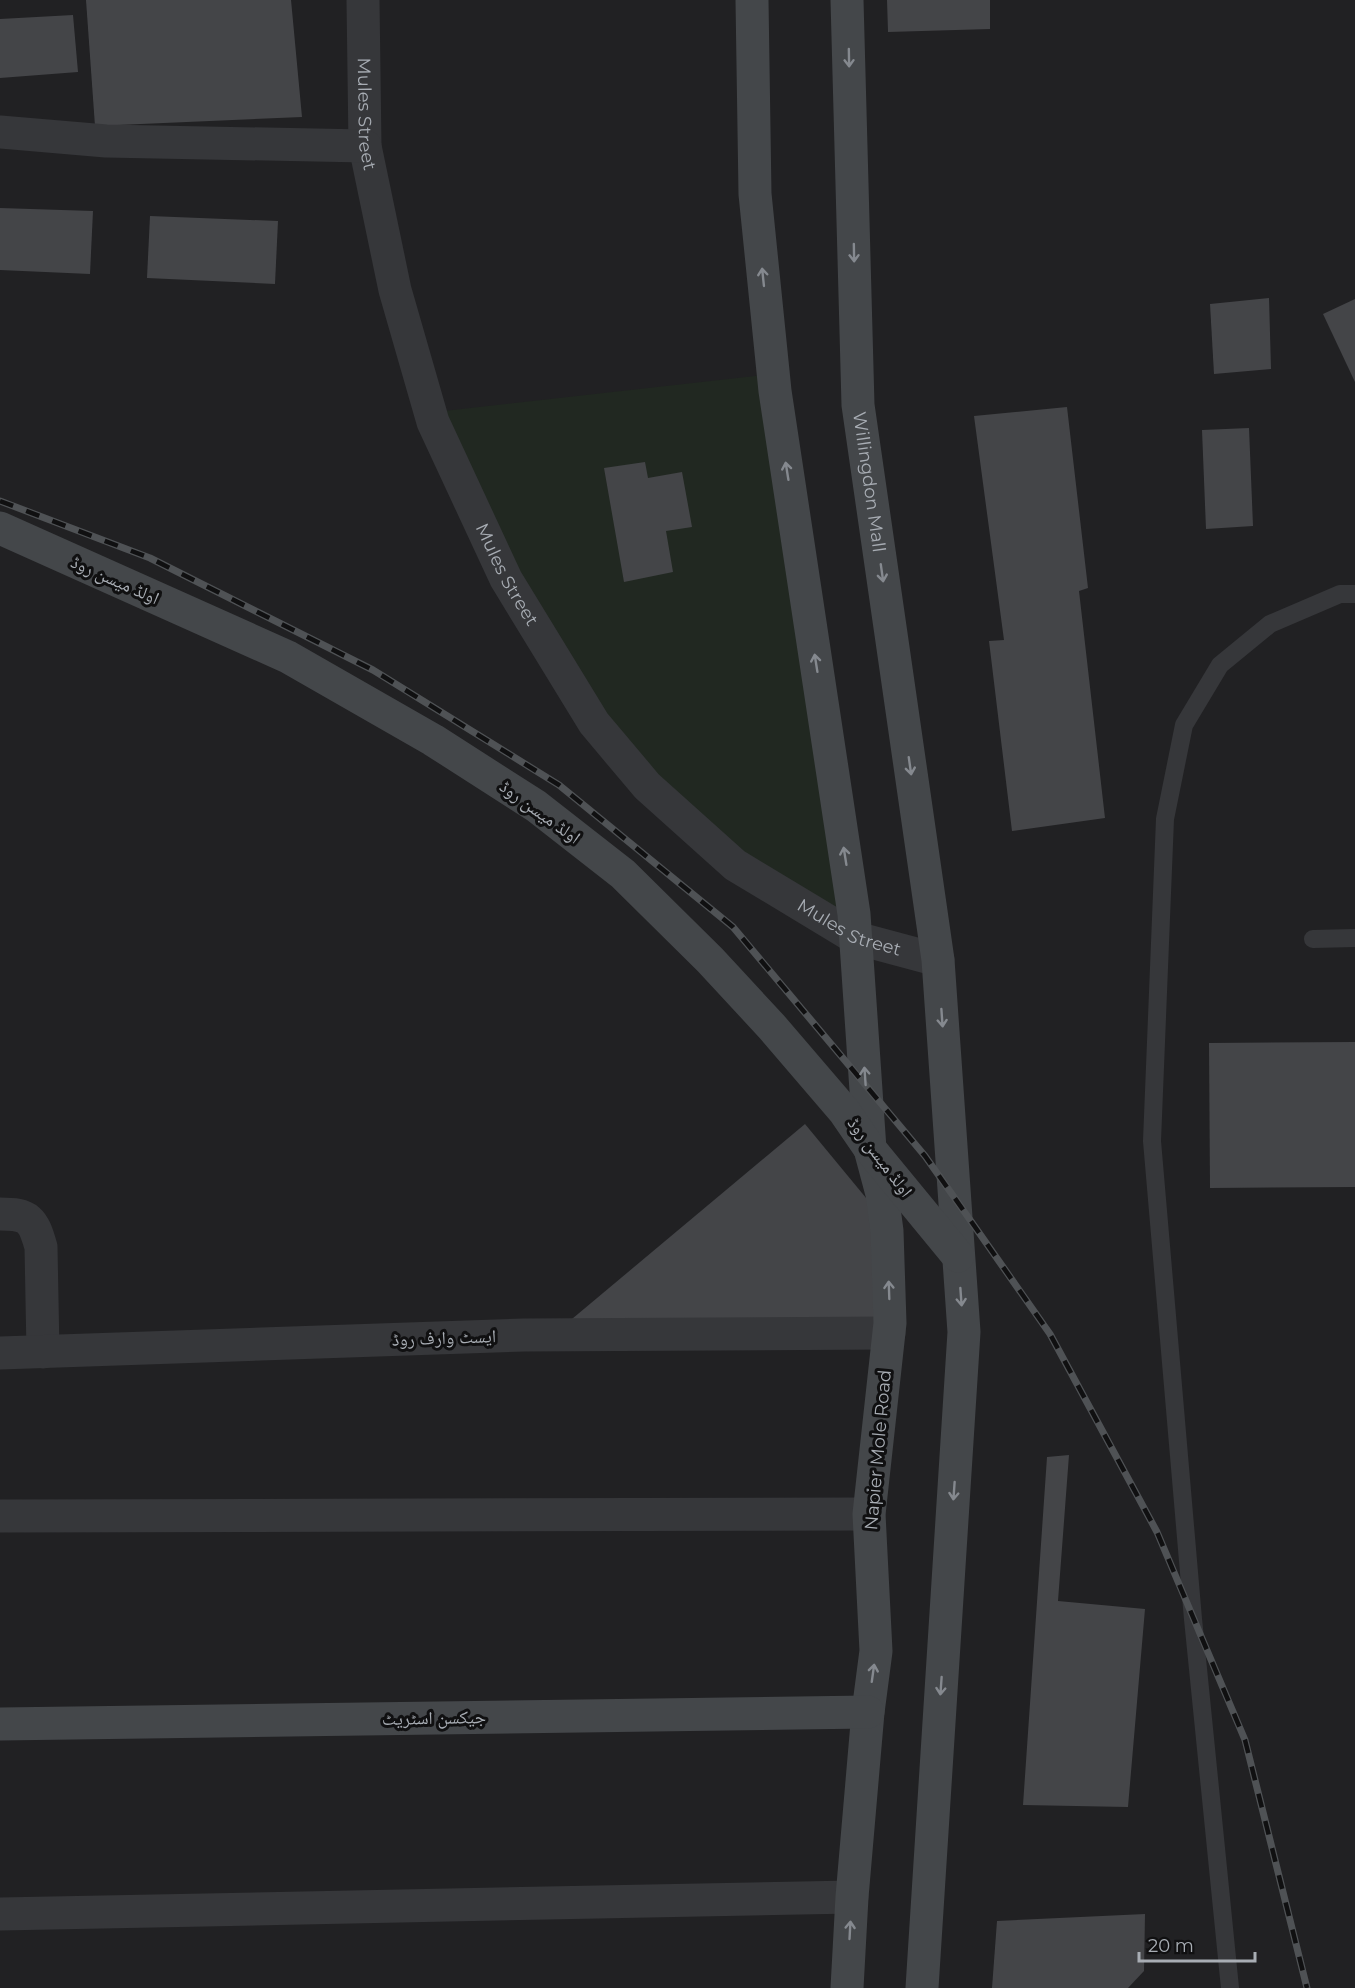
<svg xmlns="http://www.w3.org/2000/svg" width="1355" height="1988" viewBox="0 0 1355 1988" font-family="Montserrat,'Noto Naskh Arabic',sans-serif">
<rect width="100%" height="100%" fill="#151516"/>
<rect fill="#212123" x="0" y="0" width="1355" height="1988"/>
<path fill="#212821" d="M765,375L852,928L737,856L595,713L435,412Z"/>
<g fill="#444548">
<path d="M86,0H291L302,117L95,126Z"/>
<path d="M887,0H990V29L888,32Z"/>
<path d="M73,15L78,72L0,78V19Z"/>
<path d="M0,208L93,211L90,274L0,270Z"/>
<path d="M150,216L278,221L275,284L147,278Z"/>
<path d="M1269,298L1271,369L1214,374L1210,304Z"/>
<path d="M1355,299V382L1323,314Z"/>
<path d="M1067,407L1088,588L1079,591L1105,818L1012,831L989,641L1004,640L974,416Z"/>
<path d="M1249,428L1253,526L1206,529L1202,430Z"/>
<path d="M645,462L648,478L682,472L692,527L666,531L673,572L624,582L604,468Z"/>
<path d="M1355,1042V1187L1210,1188L1209,1043Z"/>
<path d="M805,1124L876,1210L885,1324L560,1329Z"/>
<path d="M1069,1455L1058,1601L1145,1609L1128,1807L1023,1805L1047,1457Z"/>
<path d="M1145,1914L1144,1971L1128,1988H992L997,1921Z"/>
</g>
<g fill="none" stroke-linecap="round" stroke-linejoin="round">
<g stroke="#36373a" stroke-width="18">
<path d="M1313,939L1355,938"/>
<path d="M1230,1988L1193,1619L1152,1141L1165,819L1184,725L1220,665L1270,624L1340,594H1355"/>
</g>
<g stroke="#36373a" stroke-width="33">
<path id="s1" d="M363,0L365,146L395,290L433,422L506,579L594,723L647,786L735,865L856,938L938,960"/>
<path d="M0,132L106,141L365,146"/>
<path d="M0,1214C29,1214 33,1219 41,1247L43,1352"/>
<path d="M0,1353L524,1335L889,1333"/>
<path d="M0,1516L869,1514"/>
<path d="M0,1914L852,1897"/>
</g>
<g stroke="#44474a" stroke-width="33">
<path d="M752,0L755,194L775,391L854,914L870,1149L882,1194L887,1231L890,1323L869,1514L876,1651L868,1712L852,1897L847,1988"/>
<path id="s2" d="M847,0L858,405L938,960L964,1332L922,1988"/>
<path d="M0,528L288,657L433,740L536,806L623,874L710,960L772,1027L844,1111L870,1149L958,1256"/>
<path d="M0,1724L868,1712"/>
</g>
<defs>
<path id="rail" d="M0,501L150,558L373,670L559,785L733,927L925,1156L954,1197L1050,1334L1157,1532L1245,1740L1307,1988"/>
</defs>
<use href="#rail" stroke="#4f5255" stroke-width="7"/>
<use href="#rail" stroke="#101011" stroke-width="4.5" stroke-dasharray="14" stroke-linecap="butt"/>
</g>
<defs><path id="oneway-shaft" d="M-6 0H5M1.5-3L5.5 0L1.5 3" fill="none" stroke-width="1.6" stroke-linecap="round" stroke-linejoin="round" transform="scale(1.5)"/></defs>
<g stroke="#85898f">
<use href="#oneway-shaft" transform="translate(849 58) rotate(89)"/>
<use href="#oneway-shaft" transform="translate(854 253) rotate(89)"/>
<use href="#oneway-shaft" transform="translate(763 277) rotate(-96)"/>
<use href="#oneway-shaft" transform="translate(787 471) rotate(-99)"/>
<use href="#oneway-shaft" transform="translate(882 573) rotate(82)"/>
<use href="#oneway-shaft" transform="translate(816 663) rotate(-99)"/>
<use href="#oneway-shaft" transform="translate(910 766) rotate(82)"/>
<use href="#oneway-shaft" transform="translate(845 856) rotate(-99)"/>
<use href="#oneway-shaft" transform="translate(942 1018) rotate(86)"/>
<use href="#oneway-shaft" transform="translate(865 1076) rotate(-94)"/>
<use href="#oneway-shaft" transform="translate(889 1290) rotate(-92)"/>
<use href="#oneway-shaft" transform="translate(961 1297) rotate(86)"/>
<use href="#oneway-shaft" transform="translate(954 1491) rotate(94)"/>
<use href="#oneway-shaft" transform="translate(873 1673) rotate(-82)"/>
<use href="#oneway-shaft" transform="translate(941 1686) rotate(94)"/>
<use href="#oneway-shaft" transform="translate(850 1930) rotate(-87)"/>
</g>
<g text-anchor="middle" stroke-width="6" stroke-linejoin="round" paint-order="stroke">
<g font-size="18" fill="#a8adb4" stroke="#101011">
<text dy="6" stroke="none"><textPath href="#s1" startOffset="114">Mules Street</textPath></text>
<text dy="6" stroke="none"><textPath href="#s2" startOffset="483">Willingdon Mall</textPath></text>
<text dy="6" stroke="none"><textPath href="#s1" startOffset="600">Mules Street</textPath></text>
<text transform="translate(115 580) rotate(24)" y="6">اولڈ میسن روڈ</text>
<text transform="translate(540 812) rotate(36)" y="6">اولڈ میسن روڈ</text>
<text dy="6" stroke="none"><textPath href="#s1" startOffset="1104">Mules Street</textPath></text>
<text transform="translate(880 1157) rotate(53)" y="6">اولڈ میسن روڈ</text>
<text transform="translate(444 1338) rotate(-2)" y="6">ایسٹ وارف روڈ</text>
<text transform="translate(878 1450) rotate(-85)" y="6">Napier Mole Road</text>
<text transform="translate(434 1718) rotate(-1)" y="6">جیکسن اسٹریٹ</text>
</g>
</g>
<path d="M1139 1952v9h116v-9" fill="none" stroke="#a8adb4" stroke-width="3"/>
<text x="1148" y="1952" font-size="18" fill="#a8adb4" stroke="#101011" stroke-width="4.5" paint-order="stroke">20 m</text>
</svg>
